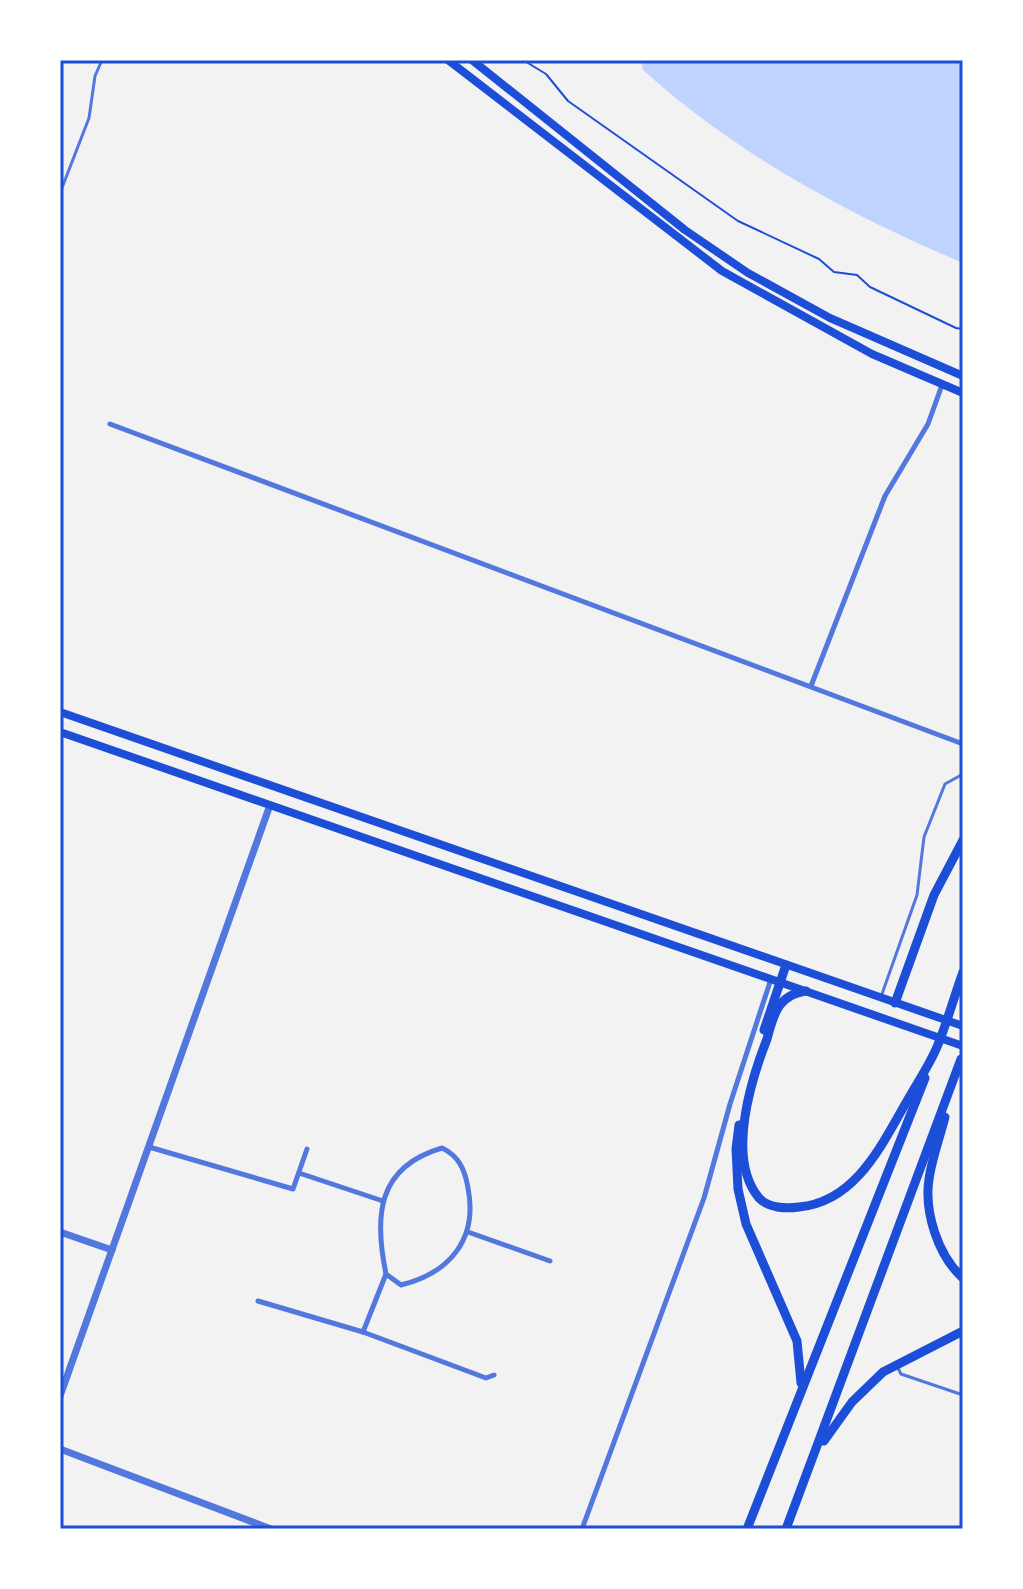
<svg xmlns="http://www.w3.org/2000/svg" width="1023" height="1589" viewBox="0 0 1023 1589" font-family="'Exo 2',sans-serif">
<rect width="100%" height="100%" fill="#f2f2f2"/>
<path fill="#bfd3fe" d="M638,60H963V263C848,214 736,154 643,70L642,63Z"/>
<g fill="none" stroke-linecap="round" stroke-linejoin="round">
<path stroke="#1d4ed8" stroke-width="2" d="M523,60L546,74L568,101L738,221L819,259L834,272L857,275L870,287L956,328L963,329"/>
<g stroke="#5277de" stroke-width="3">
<path d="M60,193L89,118L95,76L102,60"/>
<path d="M882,994L917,895L924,837L945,784L963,774"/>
<path d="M898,1368L901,1374L963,1395"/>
</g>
<g stroke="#5277de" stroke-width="5">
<path d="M110,424L963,744"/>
<path d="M811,686L885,496L928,424L942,385"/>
<path d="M149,1147L293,1189L307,1149"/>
<path d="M442,1148C459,1156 465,1170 468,1188C478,1239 450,1273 401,1285L386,1274C374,1216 377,1167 442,1148Z"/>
<path d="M299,1173L383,1201"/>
<path d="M468,1232L550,1261"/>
<path d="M258,1301L363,1332L486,1378L494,1375"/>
<path d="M363,1332L386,1274"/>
<path d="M582,1529L704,1198L730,1104L771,979"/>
</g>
<g stroke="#5277de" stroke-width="7">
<path d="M60,1232L112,1250"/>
<path d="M60,1396L270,805"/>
<path d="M60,1449L271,1529"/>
</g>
<g stroke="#1d4ed8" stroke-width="8">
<path d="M60,712L963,1026"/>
<path d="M60,732L963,1046"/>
</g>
<g stroke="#1d4ed8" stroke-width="8">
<path d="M448,60L722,271L872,354L963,393"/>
<path d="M472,60L685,230L748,273L830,318L963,376"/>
</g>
<g stroke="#1d4ed8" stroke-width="9">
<path d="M806,991C795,993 787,996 780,1005C773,1014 770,1029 767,1039C751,1080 726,1159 759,1198C768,1208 786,1209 799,1207C856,1202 882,1144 907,1101C917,1083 929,1066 937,1047C947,1023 954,997 963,972"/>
<path d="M895,1003L934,895L963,840"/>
<path d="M764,1030L786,965"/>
<path d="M945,1117C940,1137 932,1158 929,1179C924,1212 938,1256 963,1278"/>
<path d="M739,1125L736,1149L738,1189L746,1224L797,1341L801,1383"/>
<path d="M824,1441L852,1402L883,1372L963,1331"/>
<path d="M747,1529L925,1078"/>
<path d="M786,1529L961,1059"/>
</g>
</g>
<rect width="1023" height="1589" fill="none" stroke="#ffffff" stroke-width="124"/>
<rect x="62" y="62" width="899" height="1465" fill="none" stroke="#1d4ed8" stroke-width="3"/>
</svg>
